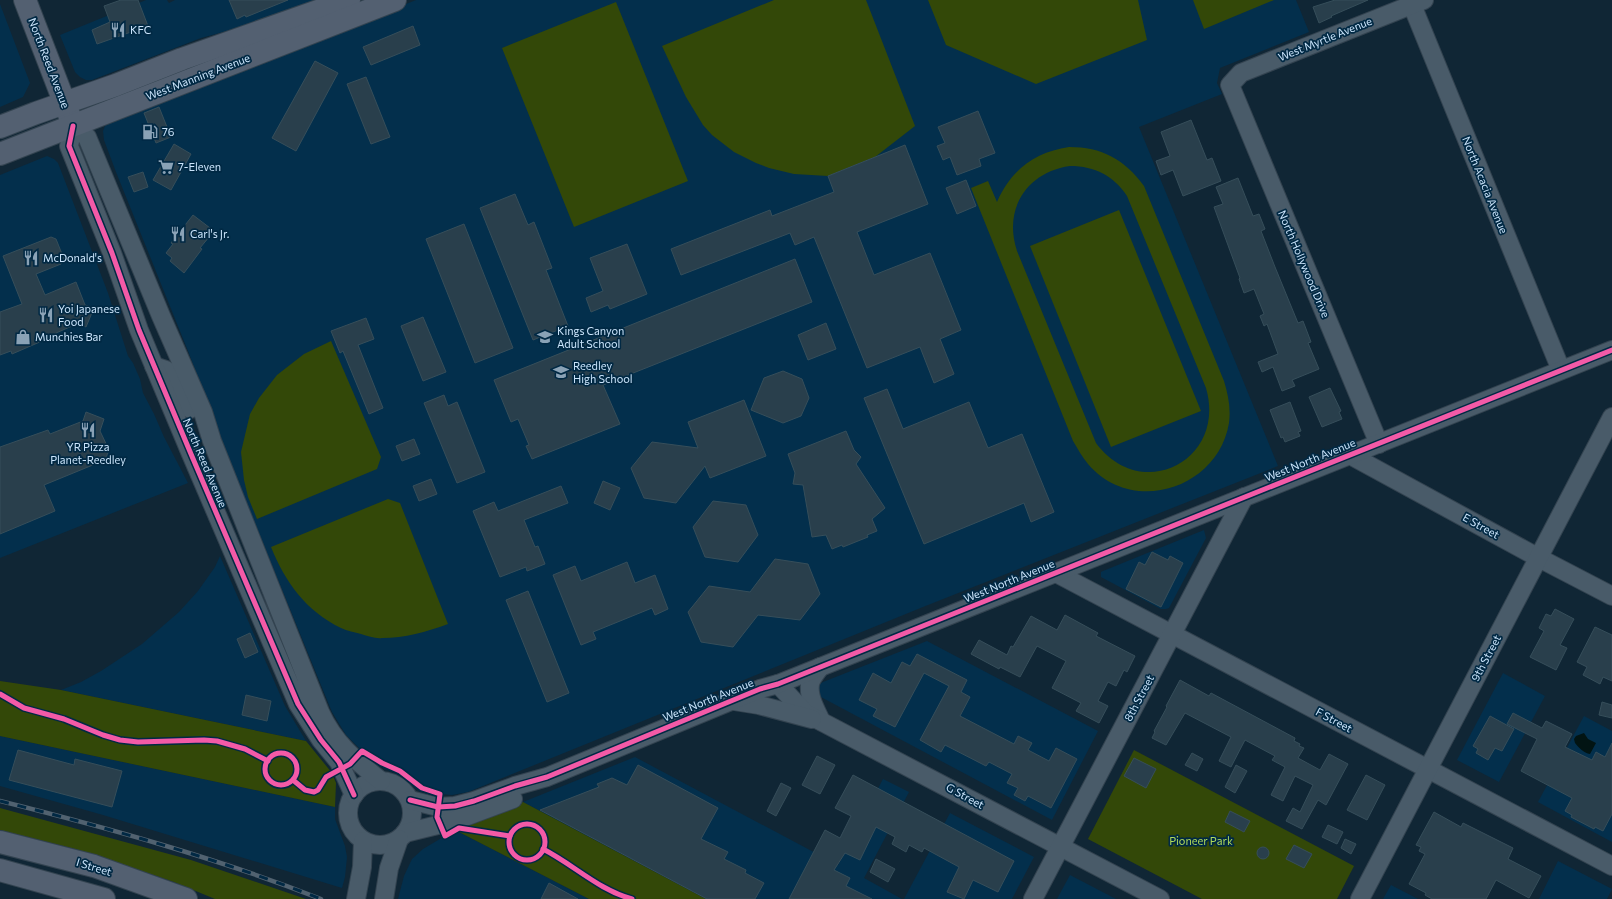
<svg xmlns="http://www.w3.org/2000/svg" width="1612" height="899" viewBox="0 0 1612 899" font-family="Commissioner,sans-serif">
<rect width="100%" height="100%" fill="#102635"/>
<g fill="#032f4c">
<path d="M146,0H167L169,3L175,0H320L231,30L201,38L92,80H86L80,77L75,72L60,35Z"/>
<path d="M416,0H1296L1309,32L1220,68L1217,83L1222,94L1139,127L1278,466L923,607L468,792L452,795L440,794L422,788L400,771L382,763L362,751L346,735L332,712L233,470L188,351L116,172L104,140L103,131L105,126L109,123Z"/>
<path d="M0,4L30,83L23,97L0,107Z"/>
<path d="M47,156L54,159L58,163L108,293L128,356L133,363L140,379L143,393L154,414L164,437L188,483L0,558V175Z"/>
<path d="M1204,530L1206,538L1169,608L1166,609H1161L1101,577V572L1103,571Z"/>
<path d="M220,556L285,706L306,741L61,690L81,682L101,671L142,644L179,612L198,591L215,567Z"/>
<path d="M927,641L1098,731L1052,820L819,696L817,686L823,682Z"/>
<path d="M1503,673L1545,696L1499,782L1457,760Z"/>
<path d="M1584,716L1612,731V842L1538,802Z"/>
<path d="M0,736L335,807V819L345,846L347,857L345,877L342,888L103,815L0,786Z"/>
<path d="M635,757L838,865L883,779L909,792L864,878L902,899H706L523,802Z"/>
<path d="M950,813L1034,857L1012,899H904Z"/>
<path d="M455,830L589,899H398L404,876L412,859L423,849Z"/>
<path d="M1558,861L1612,889L1607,899H1539Z"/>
<path d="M1070,875L1116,899H1057Z"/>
<path d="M1391,885L1418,899H1383Z"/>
</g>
<g fill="#334808" fill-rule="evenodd">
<path d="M774,0H866L915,126L875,157L828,176L794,174L769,168L756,163L734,152L712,135L703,125L686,97L662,46Z"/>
<path d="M928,0H1138L1147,40L1036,84L946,45Z"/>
<path d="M1193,0H1274L1204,29Z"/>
<path d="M616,2L688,181L574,227L502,48Z"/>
<path d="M1069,147C1102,147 1124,159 1144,186L1224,381C1228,394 1231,408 1229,423C1218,489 1132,516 1088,464C1082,457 1078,449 1073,441L971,188L988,181L997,202C1011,170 1035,152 1069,147ZM1070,166C1095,166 1114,176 1127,196L1206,388C1227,461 1141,504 1096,443L1017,251C1003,209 1027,172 1070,166Z"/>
<path d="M1119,210L1201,411L1111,447L1030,246Z"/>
<path d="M331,341L381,457L377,469L257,519L248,497L244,480L241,452L250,414L259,398L277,375L304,354Z"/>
<path d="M388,499L400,503L448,624C426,632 405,638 382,638C376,639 368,636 361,634C355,632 347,631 341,628C306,611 285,582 271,547Z"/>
<path d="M0,681L61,690L306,741L332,773L336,783L335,807L0,736Z"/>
<path d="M1134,750L1354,866L1337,899H1202L1088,839Z"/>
<path d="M523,802L706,899H589L455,830Z"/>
<path d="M0,808L191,860L306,899H215L174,882L115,862L75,849L0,830Z"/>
</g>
<path fill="#021413" d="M1584,733L1588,739L1596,743L1590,754C1584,753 1578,747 1575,743L1574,739L1576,736Z"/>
<g fill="#293f4c" stroke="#364e5a">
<path d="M121,0H138L148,26L97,44L92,30L110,22L104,6Z"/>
<path d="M229,0H288L246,17L245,15L237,19Z"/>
<path d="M1335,0H1368L1331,16L1332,17L1319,23L1313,7Z"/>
<path d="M413,26L420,45L371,65L363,47Z"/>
<path d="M315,61L338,73L296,151L272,138Z"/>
<path d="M366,77L390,137L371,144L347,84Z"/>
<path d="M159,107L171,137L156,143L144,113Z"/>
<path d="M978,111L995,153L979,159L981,166L957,175L950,157L943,160L937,146L945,143L938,127Z"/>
<path d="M1191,120L1207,160L1212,158L1221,181L1183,196L1173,170L1161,175L1156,161L1170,156L1161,132Z"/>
<path d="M174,144L191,154L171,190L153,180Z"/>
<path d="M905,145L928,204L857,232L874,275L930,253L961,330L940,339L954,374L934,383L920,347L867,368L814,237L795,245L790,233L681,275L671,249L770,210L772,216L834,192L828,176Z"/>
<path d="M143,172L148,187L134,192L128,177Z"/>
<path d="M1238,178L1253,216L1259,214L1265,229L1261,231L1275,267L1298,323L1303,321L1311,342L1308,343L1319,369L1292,380L1295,386L1282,391L1273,367L1262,372L1258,362L1278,354L1267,324L1264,326L1260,316L1264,314L1254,289L1244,293L1239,279L1240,278L1214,207L1223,204L1216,187Z"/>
<path d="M966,180L976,206L957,214L946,188Z"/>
<path d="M515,194L528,225L534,222L552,268L546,270L568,326L533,340L480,208Z"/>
<path d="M193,215L214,231L200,248L202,249L184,273L170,261L172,258L166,253L173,244L171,243Z"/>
<path d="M464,224L513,348L475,363L426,239Z"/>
<path d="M51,237L56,239L64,259L61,264L36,274L45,295L76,282L85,305L94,308L86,327L79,323L56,333V335L12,354L11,351L0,355V312L22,304L3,256Z"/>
<path d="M627,244L647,294L610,309L608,305L591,312L586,298L603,291L590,258Z"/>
<path d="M795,259L812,302L603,385L620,424L532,459L526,446L529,445L518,419L511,422L494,380Z"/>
<path d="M423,317L446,372L423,381L401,326Z"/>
<path d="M366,318L374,339L358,345L383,408L369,414L343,351L340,353L331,331Z"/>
<path d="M826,323L836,349L808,360L798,335Z"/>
<path d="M783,371L802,379L809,398L801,416L783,423L751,410L764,378Z"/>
<path d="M1330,388L1341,411L1339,412L1342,419L1322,427L1309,397Z"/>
<path d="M887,389L903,429L969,402L988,448L1022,434L1054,512L1031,522L1024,503L924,544L864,398Z"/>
<path d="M444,395L448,406L457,402L485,472L457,483L424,403Z"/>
<path d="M744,400L766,456L710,478L705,466L676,503L644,498L631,468L652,442L698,448L688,422Z"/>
<path d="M1290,402L1301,431L1298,432L1300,436L1285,442L1283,437L1281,438L1270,410Z"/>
<path d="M86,412L104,419L100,431L109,450L105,460L44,485L55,511L0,534V447L48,430L50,434L83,421Z"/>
<path d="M846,431L854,450L861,457L856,464L885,508L872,519L877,531L867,535L868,537L843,547L842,545L832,549L826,535L812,537L803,485L793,484L795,473L788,454Z"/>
<path d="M414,439L420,454L402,461L396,446Z"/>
<path d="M431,479L437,494L419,501L413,486Z"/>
<path d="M603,481L620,488L610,510L594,503Z"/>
<path d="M561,486L568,503L524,520L535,547L538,546L545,564L527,571L526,567L500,577L473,511L494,502L498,511Z"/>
<path d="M713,501L746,505L758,535L738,562L705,557L693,527Z"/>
<path d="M1152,552L1168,560L1170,556L1183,563L1161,607L1126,589L1139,562L1145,565Z"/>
<path d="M775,559L808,564L820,594L800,620L758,615L733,647L701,642L688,612L709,586L750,592Z"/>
<path d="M627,562L635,583L655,575L668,609L655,615L652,608L593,632L596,639L581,645L553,575L575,566L581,581Z"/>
<path d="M528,591L569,693L547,702L506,600Z"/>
<path d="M1555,609L1574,619L1560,645L1567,648L1556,670L1530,657L1544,631L1539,628L1546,614L1551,616Z"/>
<path d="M1065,615L1098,633L1096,636L1135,656L1127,672L1124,670L1116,686L1108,682L1098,701L1108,706L1099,723L1076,711L1081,703L1052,688L1066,661L1037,646L1020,677L1000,667L999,669L971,654L979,640L1007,655L1011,646L1013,647L1031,616L1057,630Z"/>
<path d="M1595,627L1612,635V681L1603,677L1600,684L1583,675L1587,667L1577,662Z"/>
<path d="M250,633L258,652L245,658L237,639Z"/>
<path d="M917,654L967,680L961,692L970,697L960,716L1014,744L1018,736L1032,743L1028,750L1049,761L1056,748L1077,759L1051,808L1028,796L1025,801L1014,795L1018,788L1007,783L1012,774L989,762L986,766L945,745L941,752L920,740L949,686L924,673L895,727L873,716L877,709L859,700L873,673L891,683L902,662L910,666Z"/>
<path d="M1180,680L1209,696L1211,693L1295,738L1294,741L1300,744L1299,746L1304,748L1298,758L1320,770L1329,754L1348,764L1326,805L1318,800L1302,829L1286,821L1293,808L1300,812L1313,785L1295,776L1283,801L1271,795L1285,767L1272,760L1275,756L1245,740L1231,767L1219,761L1231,737L1185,713L1166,745L1152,738L1155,732L1154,731L1167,707L1166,706Z"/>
<path d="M246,695L271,701L267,721L242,715Z"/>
<path d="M1602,702L1612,705V718L1599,715Z"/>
<path d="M1513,713L1542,728L1546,721L1572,734L1565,747L1592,760L1596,752L1605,757L1612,743V814L1603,831L1595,827L1594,829L1571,817L1572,815L1565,811L1572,798L1521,771L1537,739L1507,724Z"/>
<path d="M1490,716L1514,729L1502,751L1495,748L1488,760L1476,753L1478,749L1473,746Z"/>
<path d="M18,750L74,765L75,759L122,771L112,807L9,780Z"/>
<path d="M1192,753L1203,759L1197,771L1185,765Z"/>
<path d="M817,756L835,765L820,794L802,785Z"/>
<path d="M1134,758L1156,769L1146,788L1124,776Z"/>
<path d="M638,765L718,808L701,839L728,852L724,859L746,870L745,873L764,883L755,899H707L540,810L599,787L597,784L612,778L627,785Z"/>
<path d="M1236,765L1247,771L1235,793L1225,787Z"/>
<path d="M853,775L1014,861L998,892L973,880L964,899L947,892L959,867L924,848L922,852L909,845L906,852L892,844L895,837L876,827L860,860L845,853L834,870L850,878L846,886L872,899H789L825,830L840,838L851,816L835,808Z"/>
<path d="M1366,775L1385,785L1367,820L1347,810Z"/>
<path d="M781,783L791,788L776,816L767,811Z"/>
<path d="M1230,811L1250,821L1244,832L1225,822Z"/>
<path d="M1434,812L1461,827L1463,823L1513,848L1508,859L1541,876L1529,898L1496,880L1486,899H1432L1425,895L1426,893L1409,884L1425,854L1419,851L1421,847L1416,845Z"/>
<path d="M1328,825L1343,832L1337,844L1322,837Z"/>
<path d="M1345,839L1356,844L1351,854L1341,848Z"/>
<path d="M1294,845L1312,854L1304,868L1286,859Z"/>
<circle cx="1263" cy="853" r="6"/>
<path d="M876,859L895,869L888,882L870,872Z"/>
<path d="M549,883L578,899H541Z"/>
</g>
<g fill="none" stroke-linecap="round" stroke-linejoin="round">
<defs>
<g id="minor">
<path d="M1410,0L1561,370"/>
<path d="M154,366L166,370L173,376L190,409"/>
<path d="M1379,444L1230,85L1241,73L1424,0"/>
<path d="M1350,455L1539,558L1612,596"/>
<path d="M1056,573L1612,866"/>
<path d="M820,667C817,672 811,678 810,684C808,697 816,710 821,721"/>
<path d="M778,684L805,713L1160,899"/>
<path d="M734,701L759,705L812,719"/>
<circle cx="380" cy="813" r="32"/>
<path d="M354,795L339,762L321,740L298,704L191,454L139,330L112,253L69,146L73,126L87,137L161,316L203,412L212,441L320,712C334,743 355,760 381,781"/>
<path d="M410,800L438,807L455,806L474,801L515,786L547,777L760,689L778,684L1612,350"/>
<path d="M405,833L454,821L513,799"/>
<path d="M356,899L362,867L363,841"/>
<path d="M384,899L389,868L399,839"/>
<path d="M1033,899L1244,497"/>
<path d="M1360,899L1612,417"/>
</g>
<g id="major">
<path d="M25,0L70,117"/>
<path d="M0,127L36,113L116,85L182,59L349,0"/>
<path d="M0,154L395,0"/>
<path d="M0,842L94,866L186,899"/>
<path d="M0,870L104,899"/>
</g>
</defs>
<use href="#minor" stroke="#334350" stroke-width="20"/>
<use href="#major" stroke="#334350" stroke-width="24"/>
<use href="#minor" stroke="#495b69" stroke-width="18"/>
<use href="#major" stroke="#536071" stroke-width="22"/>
<defs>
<path id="rail" d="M0,801C108,828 217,858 321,899"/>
</defs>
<use href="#rail" stroke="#516270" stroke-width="4.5"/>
<use href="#rail" stroke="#012944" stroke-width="3" stroke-dasharray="9" stroke-linecap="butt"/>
<defs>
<g id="cycleway">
<path d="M73,126L69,146L112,253L139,330L191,454L298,704L321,740L339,762L354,795"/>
<path d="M0,694L24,708L64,719L103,735L120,740L138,742L204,740L217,741L245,749L268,761"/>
<circle cx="281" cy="769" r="16"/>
<path d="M293,780L305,790L314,792L318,790L326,777L350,764L362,751L382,763L400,771L422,788L440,794L437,817L445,836L459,828L510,836"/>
<path d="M410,800L438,807L455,806L474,801L515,786L547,777L760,689L778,684L1612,350"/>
<circle cx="527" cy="842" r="18"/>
<path d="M543,849C574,865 599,890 632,899"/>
</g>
</defs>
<use href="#cycleway" stroke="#012944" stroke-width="8"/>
<use href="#cycleway" stroke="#f35aa7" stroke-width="5"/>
</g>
<defs>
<symbol id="restaurant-bare" viewBox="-9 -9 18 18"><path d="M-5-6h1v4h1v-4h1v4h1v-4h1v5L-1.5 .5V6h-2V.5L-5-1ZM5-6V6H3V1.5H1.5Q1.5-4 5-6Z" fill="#8aa2b6" stroke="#012944" stroke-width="2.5" paint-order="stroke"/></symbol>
<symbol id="fuel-bare" viewBox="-9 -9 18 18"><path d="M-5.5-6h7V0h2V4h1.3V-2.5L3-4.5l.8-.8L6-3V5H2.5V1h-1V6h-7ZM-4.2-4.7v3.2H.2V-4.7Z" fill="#8aa2b6" stroke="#012944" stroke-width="2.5" paint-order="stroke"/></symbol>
<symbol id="supermarket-bare" viewBox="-9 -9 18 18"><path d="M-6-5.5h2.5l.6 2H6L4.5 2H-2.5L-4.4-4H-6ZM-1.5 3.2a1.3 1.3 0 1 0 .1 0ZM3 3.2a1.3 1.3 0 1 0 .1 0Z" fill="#8aa2b6" stroke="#012944" stroke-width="2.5" paint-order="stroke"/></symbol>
<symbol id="shop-bare" viewBox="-9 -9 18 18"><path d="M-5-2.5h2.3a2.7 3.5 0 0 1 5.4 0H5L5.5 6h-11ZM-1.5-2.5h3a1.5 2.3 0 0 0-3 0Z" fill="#8aa2b6" stroke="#012944" stroke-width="2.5" paint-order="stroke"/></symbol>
<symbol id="school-bare" viewBox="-9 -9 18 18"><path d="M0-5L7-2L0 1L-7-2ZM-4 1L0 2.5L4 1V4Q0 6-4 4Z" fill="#8aa2b6" stroke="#012944" stroke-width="2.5" paint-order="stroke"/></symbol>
</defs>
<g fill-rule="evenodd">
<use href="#restaurant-bare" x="107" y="19" width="22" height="22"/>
<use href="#fuel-bare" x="139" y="121" width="22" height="22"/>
<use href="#supermarket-bare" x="155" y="156" width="22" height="22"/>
<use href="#restaurant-bare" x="167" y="223" width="22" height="22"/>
<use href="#restaurant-bare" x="20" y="247" width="22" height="22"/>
<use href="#restaurant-bare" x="35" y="304" width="22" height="22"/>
<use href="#shop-bare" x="12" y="326" width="22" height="22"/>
<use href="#school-bare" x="534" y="326" width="22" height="22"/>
<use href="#school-bare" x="550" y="361" width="22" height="22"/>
<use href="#restaurant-bare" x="77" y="419" width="22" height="22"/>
</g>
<g text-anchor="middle" stroke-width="3.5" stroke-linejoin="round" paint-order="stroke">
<g font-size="11" fill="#cbe5fc" stroke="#012944" text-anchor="start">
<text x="130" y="34">KFC</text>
<text x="162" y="136">76</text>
<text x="178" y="171">7-Eleven</text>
<text x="190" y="238">Carl's Jr.</text>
<text x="43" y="262">McDonald's</text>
<text x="58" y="313">Yoi Japanese<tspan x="58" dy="13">Food</tspan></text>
<text x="557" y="335">Kings Canyon<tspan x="557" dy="13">Adult School</tspan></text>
<text x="35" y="341">Munchies Bar</text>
<text x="573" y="370">Reedley<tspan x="573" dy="13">High School</tspan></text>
<text x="88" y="451" text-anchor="middle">YR Pizza<tspan x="88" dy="13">Planet-Reedley</tspan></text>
</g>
<g font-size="11" fill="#cbe5fc" stroke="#012944">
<text transform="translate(1325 39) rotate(-22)" y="4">West Myrtle Avenue</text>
<text transform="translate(49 63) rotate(69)" y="4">North Reed Avenue</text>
<text transform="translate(198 77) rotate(-21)" y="4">West Manning Avenue</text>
<text transform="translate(1485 185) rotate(68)" y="4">North Acacia Avenue</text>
<text transform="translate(1304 264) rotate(67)" y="4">North Hollywood Drive</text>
<text transform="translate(1310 460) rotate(-22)" y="4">West North Avenue</text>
<text transform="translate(205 463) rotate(67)" y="4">North Reed Avenue</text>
<text transform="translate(1481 526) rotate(29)" y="4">E Street</text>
<text transform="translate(1009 581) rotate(-22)" y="4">West North Avenue</text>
<text transform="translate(1486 658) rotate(-62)" y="4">9th Street</text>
<text transform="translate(1139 698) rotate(-62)" y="4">8th Street</text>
<text transform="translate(708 700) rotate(-22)" y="4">West North Avenue</text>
<text transform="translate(1334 720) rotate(28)" y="4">F Street</text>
<text transform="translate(965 796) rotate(28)" y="4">G Street</text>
<text transform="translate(94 867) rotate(17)" y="4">I Street</text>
</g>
<g font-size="11" fill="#b1db5a" stroke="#012944">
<text x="1201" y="845">Pioneer Park</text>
</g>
</g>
</svg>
